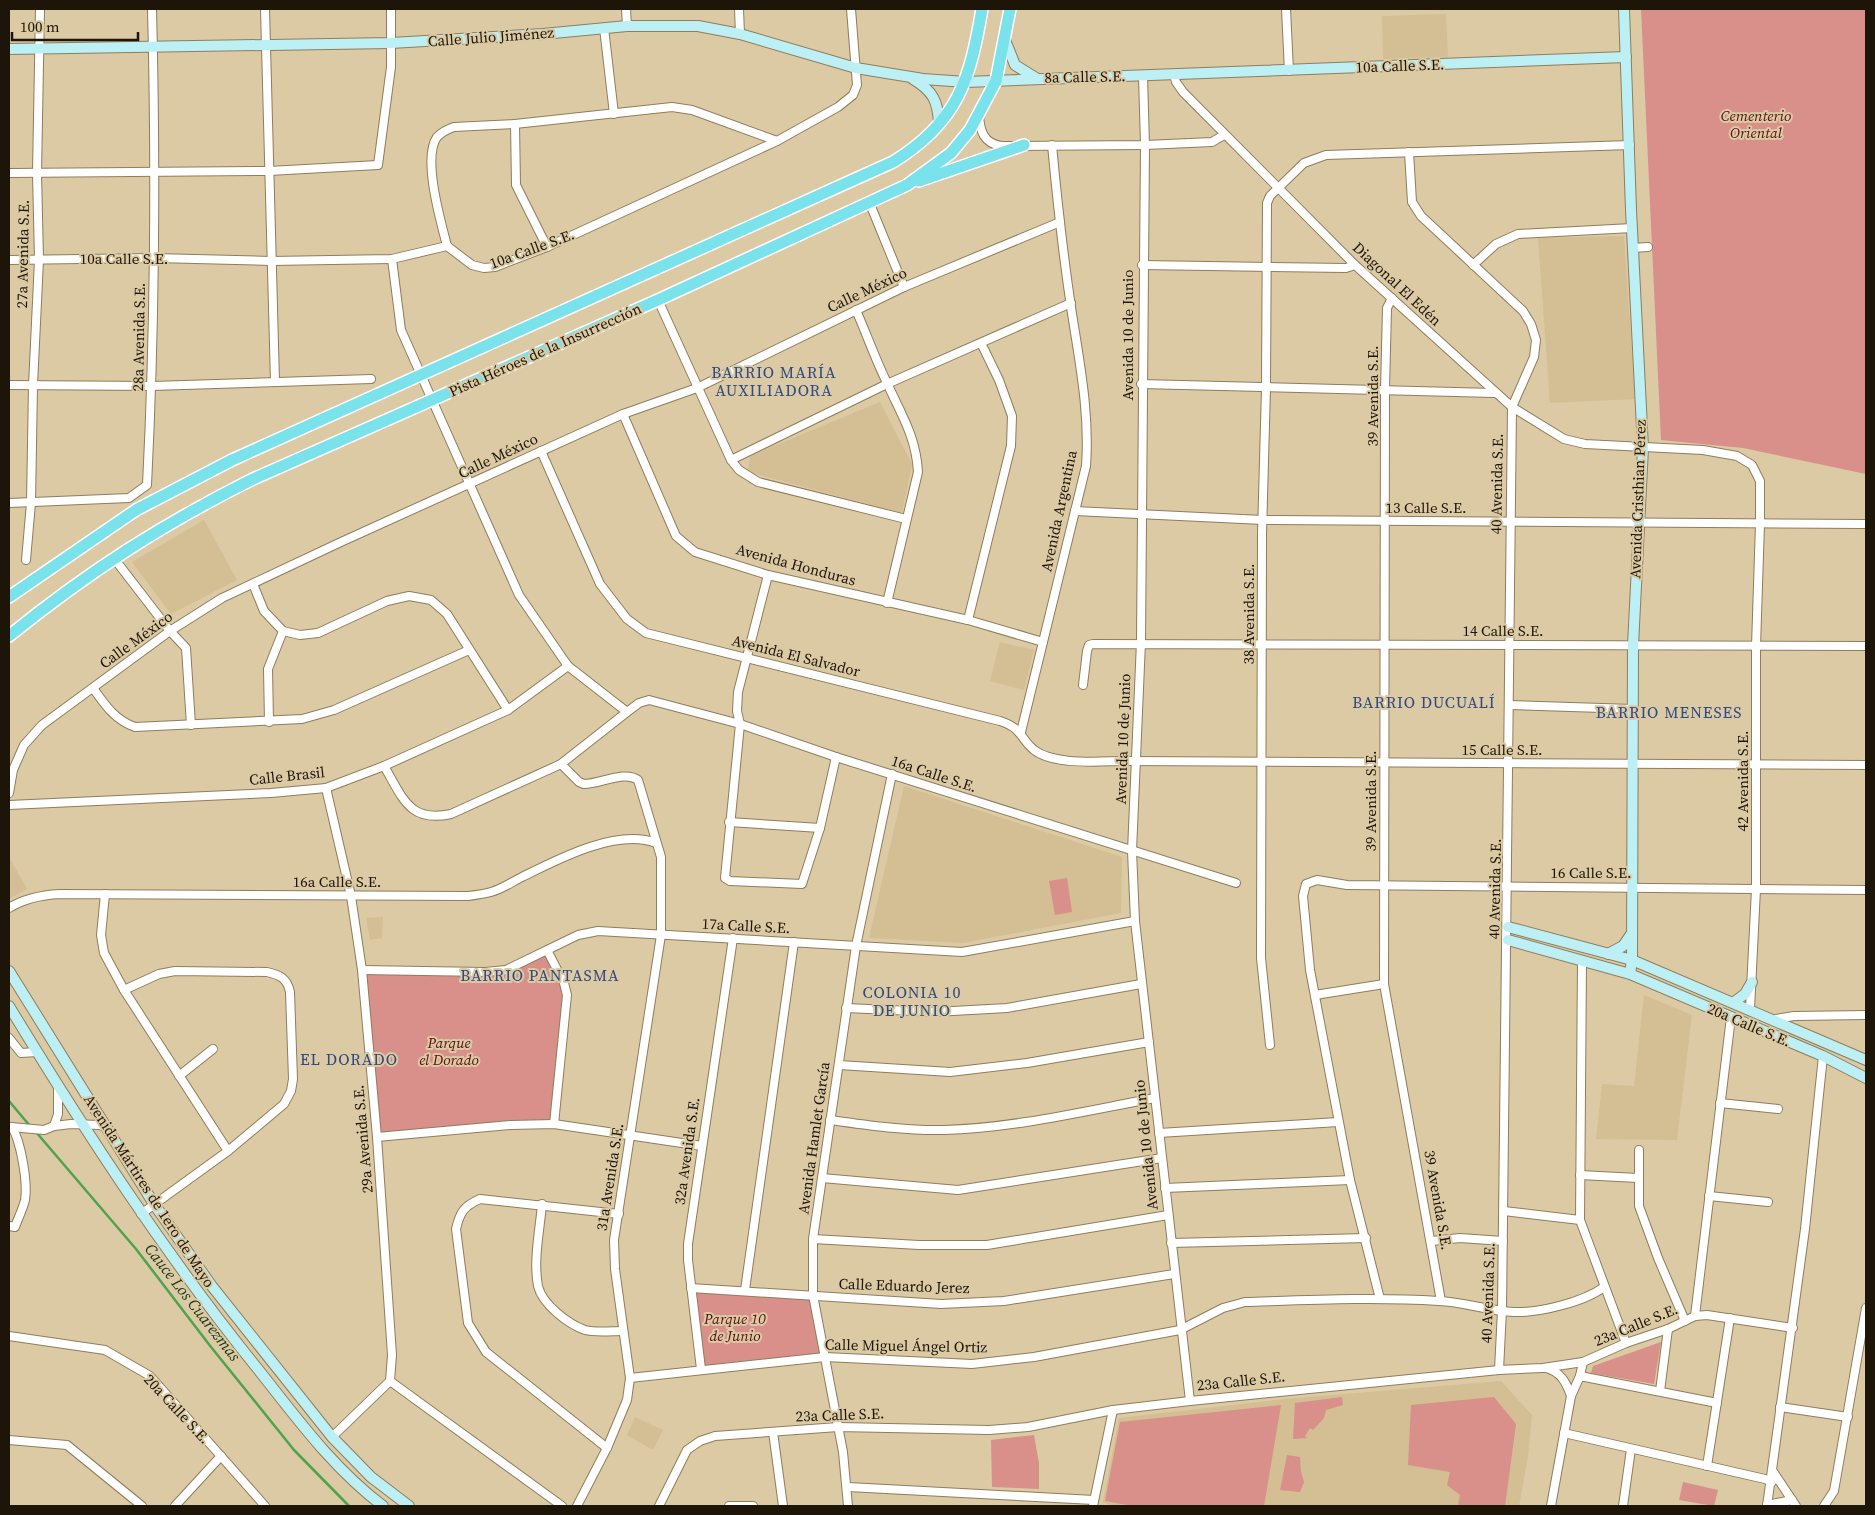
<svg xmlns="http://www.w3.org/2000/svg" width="1875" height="1515" viewBox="0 0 1875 1515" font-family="'Source Serif 4',serif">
<rect width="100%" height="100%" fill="#dccaa5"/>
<g fill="#d4be93">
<path d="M1446,14L1448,57L1383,59L1382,16Z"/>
<path d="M1624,236L1635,399L1550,403L1538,238Z"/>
<path d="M880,402L912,464L902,513L748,472L750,456Z"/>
<path d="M204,520L237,580L171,614L132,562Z"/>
<path d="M1000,642L1034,650L1024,690L990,681Z"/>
<path d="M904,786L1122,857L1121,913L963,943L869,938Z"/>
<path d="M9,857L27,889L9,899Z"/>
<path d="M383,917L382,938L370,940L366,918Z"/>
<path d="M1644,995L1692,1015L1677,1140L1596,1139L1602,1084L1634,1086Z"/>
<path d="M1501,1381L1532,1415L1528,1456L1519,1506H1112L1103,1502L1119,1418L1284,1399Z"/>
<path d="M635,1417L663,1430L653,1450L627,1435Z"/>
</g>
<g fill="#d98f8a">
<path d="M1641,9H1866V474L1743,448L1661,440Z"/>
<path d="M1067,878L1072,912L1055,915L1049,881Z"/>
<path d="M548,952L564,983L554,1124L377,1137L362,970H507Z"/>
<path d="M691,1288L813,1295L825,1357L701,1369Z"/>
<path d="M1661,1342L1654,1384L1591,1373L1593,1366Z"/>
<path d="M1342,1397L1343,1405L1326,1410L1324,1418L1313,1430L1310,1428L1305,1436L1307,1438L1293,1439L1295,1403Z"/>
<path d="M1494,1397L1516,1424L1505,1506H1458L1460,1495L1447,1485L1450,1472L1408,1465L1411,1405Z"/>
<path d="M1281,1405L1264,1506H1133L1105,1501L1120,1422Z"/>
<path d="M1034,1435L1039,1463V1489L992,1487L991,1440Z"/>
<path d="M1287,1455L1300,1457L1301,1472L1304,1482L1300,1492L1280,1490Z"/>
<path d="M1683,1482L1718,1490L1714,1506L1679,1500Z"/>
</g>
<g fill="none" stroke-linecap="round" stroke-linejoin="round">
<g stroke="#4ea34f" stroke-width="2.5">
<path d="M9,1101L30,1126"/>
<path d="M36,1132L136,1249L211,1347L294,1450L349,1506"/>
</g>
<defs>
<g id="street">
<path d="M265,9L275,382"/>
<path d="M626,9L627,26"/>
<path d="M739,9L740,34"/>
<path d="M1286,9L1289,71"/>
<path d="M604,28L614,114"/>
<path d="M1174,75L1176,82L1183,92L1355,265L1512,407L1564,439L1585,444L1703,450L1737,456L1752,465L1760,481V524L1756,646V889L1750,1009"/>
<path d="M1143,76L1145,145L1141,642L1132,851L1135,921L1190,1401"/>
<path d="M979,115C980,132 984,143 1001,146L1145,145L1212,142L1224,135"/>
<path d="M515,124L516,185L547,247"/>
<path d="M1409,152L1412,202L1421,216L1523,311L1531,324L1536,340L1534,357L1512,407L1502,1310L1499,1370"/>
<path d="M9,173L269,171L378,165L391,67V9"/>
<path d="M870,204L904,287"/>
<path d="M447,246L472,265L484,268L495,267L547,247L777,141L838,107L853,95L857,85L851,9"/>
<path d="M447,246C441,222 422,158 437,137C442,132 448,129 454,127L515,124L672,107L692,110L777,141"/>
<path d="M1633,248L1648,247"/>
<path d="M392,259L401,330L519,595L568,666L627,712"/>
<path d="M9,260L155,258L271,261L392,259L447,246"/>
<path d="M1142,265L1346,268L1355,265"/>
<path d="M1473,265L1496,244L1518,234L1632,228"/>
<path d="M1392,298L1387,308L1385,390L1384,984L1441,1301"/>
<path d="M658,300L731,460L739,470L758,482L906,519"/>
<path d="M856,310C867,335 876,361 888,385C902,416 916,437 918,472L887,603"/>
<path d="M1141,384L1494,393"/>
<path d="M9,385L152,386L371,379"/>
<path d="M623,414L676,536L695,552L768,575L968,620L1043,642"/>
<path d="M541,451L600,584L627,619L646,633L1000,721C1024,729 1019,738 1034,750C1055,766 1101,761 1126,761L1866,765"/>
<path d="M731,460L887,384L1071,303"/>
<path d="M9,503L129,498L147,485C155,326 156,168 152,9"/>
<path d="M1075,511L1263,520L1866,524"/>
<path d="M113,557L170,631L186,648L191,725"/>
<path d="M26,560L31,503L33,385L39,260L37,173L40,9"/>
<path d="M768,575L738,692L737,711L740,724L725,878L730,881L802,884L820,828L836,757"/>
<path d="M253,584L264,611L283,631L300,635L318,633L387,601L409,596L431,600L447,614L508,710"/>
<path d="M968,620L1011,446L1012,416L999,380L981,343"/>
<path d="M1083,685L1087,651L1089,645L1093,644L1866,646"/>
<path d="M93,688C105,705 115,720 135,727L302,719L334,710L469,650"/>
<path d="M1510,705L1633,709"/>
<path d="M269,722L268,669L283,631"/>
<path d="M1021,732L1086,466C1090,412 1079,360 1071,307C1063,253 1057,199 1052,145"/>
<path d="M561,764L579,782L584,784C600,784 625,770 638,780L661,857V935L614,1240L615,1269L630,1378L627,1400L607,1448L577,1506"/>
<path d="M384,766C403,798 409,823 451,814L561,764L627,712L639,703L649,700L740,724L836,757L1236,883"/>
<path d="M326,788L351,896L362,970L377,1137L392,1355L390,1381L332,1437"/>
<path d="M9,793L13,770L24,745L42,725L170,631L222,598L341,542L623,414L697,388L904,287L1060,222"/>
<path d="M9,805L271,793L326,788L384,766L508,710L568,666"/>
<path d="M729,822L820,828"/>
<path d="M105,894L101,935L104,953L124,990L228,1151"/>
<path d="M9,908C25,898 41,895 60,894L468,896C476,895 484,894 491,892C502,889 512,882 522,877C558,859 617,828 656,843"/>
<path d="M548,952L564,983L567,995L554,1124"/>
<path d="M1582,961L1580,1220L1626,1343"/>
<path d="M362,970L485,972L506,970L578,935L598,931L962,952L1135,921"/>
<path d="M124,990L159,974L175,971L267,972C280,975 287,978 290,992L293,1079L291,1091L284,1104L228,1151L141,1214"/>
<path d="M1315,995L1384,984"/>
<path d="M846,1008L935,1012L1007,1008L1141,984"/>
<path d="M1776,1019L1794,1016L1866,1015"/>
<path d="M9,1038L21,1053L37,1052"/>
<path d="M1270,1045L1261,958L1262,534L1266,388L1267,203L1270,196L1304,163L1326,155L1630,145"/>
<path d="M839,1065L950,1072L1027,1063L1149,1042"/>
<path d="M179,1076L213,1049"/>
<path d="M1720,1103L1778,1109"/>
<path d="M830,1120C867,1125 906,1131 944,1130C1014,1128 1085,1111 1155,1098"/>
<path d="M54,1126L58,1114V1089"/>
<path d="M11,1127L44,1130L54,1126L71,1124L100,1125L107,1128"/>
<path d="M1159,1133L1338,1122"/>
<path d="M377,1137L511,1125L554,1124L702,1146"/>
<path d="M1639,1150V1206L1658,1258L1685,1321"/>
<path d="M1580,1175L1638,1178"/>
<path d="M822,1178L958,1190L1162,1158"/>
<path d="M1165,1188L1350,1180"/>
<path d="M1709,1196L1768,1202"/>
<path d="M542,1204C540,1229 533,1260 538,1286C542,1304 568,1324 585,1330C596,1333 612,1331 623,1331"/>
<path d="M1504,1211L1580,1220"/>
<path d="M9,1226L15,1227C18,1218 23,1209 25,1200C28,1183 21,1142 12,1127"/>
<path d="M813,1239L919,1245H987L1168,1215"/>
<path d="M1432,1241L1460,1238L1503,1241"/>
<path d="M1171,1243L1366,1238"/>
<path d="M691,1288L941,1304L1004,1301L1174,1274"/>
<path d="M745,1290L794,942"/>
<path d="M1380,1299L1350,1180L1310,970L1303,896L1306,884L1317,880L1347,885L1866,890"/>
<path d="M1695,1316L1731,1017"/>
<path d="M9,1336L105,1350L150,1376L265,1506"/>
<path d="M1546,1368C1561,1372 1566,1382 1571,1396"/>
<path d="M701,1369L688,1260V1244L733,938"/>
<path d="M1580,1376L1717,1403"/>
<path d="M630,1378L825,1357L972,1364L1034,1357L1180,1330L1223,1308L1245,1302C1310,1300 1374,1297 1439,1301C1464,1302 1489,1311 1514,1312C1539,1313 1584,1302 1604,1287"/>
<path d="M390,1381L562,1506"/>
<path d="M1660,1391L1668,1329"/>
<path d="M1780,1407L1848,1417"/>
<path d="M773,1432L783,1506"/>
<path d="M1564,1433L1765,1479L1772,1482"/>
<path d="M9,1440L67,1445L142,1506"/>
<path d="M607,1448L486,1352L468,1323L456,1229C460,1212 464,1206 480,1199L619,1214"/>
<path d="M1707,1466L1730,1318"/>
<path d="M1772,1470L1796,1506"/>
<path d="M848,1487L1094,1500"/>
<path d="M1767,1505L1792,1500"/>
<path d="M175,1506L221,1456"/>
<path d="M659,1506L687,1450L700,1441L715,1436L838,1427L989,1430L1028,1427L1113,1410L1190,1401L1499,1370L1543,1368L1583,1362L1626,1343L1668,1329L1695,1316L1707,1315L1793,1328"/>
<path d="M729,1506H753"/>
<path d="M848,1506L843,1452L813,1295V1239L856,946L892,774"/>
<path d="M1093,1506L1113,1410"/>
<path d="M1551,1506L1571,1396L1580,1376L1583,1362"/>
<path d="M1623,1506L1631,1449"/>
<path d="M1767,1506L1805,1229L1823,1056"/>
<path d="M1824,1506L1834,1491L1866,1308"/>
</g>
<g id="secondary">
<path d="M1624,9L1631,210L1643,448L1633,645L1632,960L1630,974"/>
<path d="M1005,40L1015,65L1036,78"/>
<path d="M9,49L391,43L543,34L627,26H698L740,34L856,68L923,79L966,82L1626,57"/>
<path d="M913,79C933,91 938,101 939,124"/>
<path d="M1508,927L1632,960L1866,1060"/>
<path d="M1508,940L1630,974L1823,1056L1866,1078"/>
<path d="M1608,954L1623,946L1632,933"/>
<path d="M9,971L154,1204L211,1285L332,1437L371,1477L409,1506"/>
<path d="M1734,1002L1745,994L1752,982"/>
<path d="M9,1006C86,1133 167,1257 261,1373C299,1421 334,1469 383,1506"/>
</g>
<g id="primary">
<path d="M919,181L1024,145"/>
<path d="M9,597L136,510L232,460L893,162C958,122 970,80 982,9"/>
<path d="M9,636C88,572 161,525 253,479L658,300L907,185L951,153L970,130L996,81L1010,9"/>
</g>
</defs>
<use href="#street" stroke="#8f7d5b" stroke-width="10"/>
<use href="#secondary" stroke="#8f7d5b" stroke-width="12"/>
<use href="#primary" stroke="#fff" stroke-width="14"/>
<use href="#street" stroke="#fff" stroke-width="8"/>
<use href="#secondary" stroke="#bcf0f5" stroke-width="10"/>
<use href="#primary" stroke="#7ae2eb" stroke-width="11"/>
</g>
<g text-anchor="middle" stroke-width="4" stroke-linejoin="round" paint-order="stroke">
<g font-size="15" fill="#1d1608" stroke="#dccaa5">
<text transform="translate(491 37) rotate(-4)" y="5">Calle Julio Jiménez</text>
<text transform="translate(1400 66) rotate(-2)" y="5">10a Calle S.E.</text>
<text transform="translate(1085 77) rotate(-1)" y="5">8a Calle S.E.</text>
<text transform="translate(532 249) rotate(-20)" y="5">10a Calle S.E.</text>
<text transform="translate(23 254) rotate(-89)" y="5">27a Avenida S.E.</text>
<text x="124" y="264">10a Calle S.E.</text>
<text transform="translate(1397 284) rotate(43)" y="5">Diagonal El Edén</text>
<text transform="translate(867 290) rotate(-25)" y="5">Calle México</text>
<text transform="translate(1128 335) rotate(-90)" y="5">Avenida 10 de Junio</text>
<text transform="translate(139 337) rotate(-89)" y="5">28a Avenida S.E.</text>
<text transform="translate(545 350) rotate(-24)" y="5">Pista Héroes de la Insurrección</text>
<text transform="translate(1373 396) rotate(-90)" y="5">39 Avenida S.E.</text>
<text transform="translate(498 456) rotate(-25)" y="5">Calle México</text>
<text transform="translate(1497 484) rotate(-89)" y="5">40 Avenida S.E.</text>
<text transform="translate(1638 499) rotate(-88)" y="5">Avenida Cristhian Pérez</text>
<text x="1426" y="513">13 Calle S.E.</text>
<text transform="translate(1059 511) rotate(-78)" y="5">Avenida Argentina</text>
<text transform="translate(796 565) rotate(15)" y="5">Avenida Honduras</text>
<text transform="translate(1249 614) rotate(-90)" y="5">38 Avenida S.E.</text>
<text x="1503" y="636">14 Calle S.E.</text>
<text transform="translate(136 640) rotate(-36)" y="5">Calle México</text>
<text transform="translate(796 656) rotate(14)" y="5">Avenida El Salvador</text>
<text transform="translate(1123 739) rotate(-88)" y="5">Avenida 10 de Junio</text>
<text x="1502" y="755">15 Calle S.E.</text>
<text transform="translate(934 774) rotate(18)" y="5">16a Calle S.E.</text>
<text transform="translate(287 776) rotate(-6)" y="5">Calle Brasil</text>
<text transform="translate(1743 781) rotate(-90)" y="5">42 Avenida S.E.</text>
<text transform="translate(1371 801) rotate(-90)" y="5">39 Avenida S.E.</text>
<text x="1591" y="878">16 Calle S.E.</text>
<text x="337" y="887">16a Calle S.E.</text>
<text transform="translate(1495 889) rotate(-89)" y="5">40 Avenida S.E.</text>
<text transform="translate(746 926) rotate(3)" y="5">17a Calle S.E.</text>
<text transform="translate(1749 1025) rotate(23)" y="5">20a Calle S.E.</text>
<text transform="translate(814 1138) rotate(-82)" y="5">Avenida Hamlet García</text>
<text transform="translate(363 1139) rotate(-95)" y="5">29a Avenida S.E.</text>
<text transform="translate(1146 1145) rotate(-96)" y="5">Avenida 10 de Junio</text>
<text transform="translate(687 1151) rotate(-82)" y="5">32a Avenida S.E.</text>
<text transform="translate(610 1177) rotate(-81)" y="5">31a Avenida S.E.</text>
<text transform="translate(149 1191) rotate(57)" y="5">Avenida Mártires de 1ero de Mayo</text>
<text transform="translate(1438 1200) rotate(80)" y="5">39 Avenida S.E.</text>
<text transform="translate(904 1286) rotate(2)" y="5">Calle Eduardo Jerez</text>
<text transform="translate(1488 1293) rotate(-88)" y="5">40 Avenida S.E.</text>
<text transform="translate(1636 1325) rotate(-22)" y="5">23a Calle S.E.</text>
<text transform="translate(906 1346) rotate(1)" y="5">Calle Miguel Ángel Ortiz</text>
<text transform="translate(1241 1381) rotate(-6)" y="5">23a Calle S.E.</text>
<text transform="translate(177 1409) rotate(47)" y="5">20a Calle S.E.</text>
<text transform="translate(840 1415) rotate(-2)" y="5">23a Calle S.E.</text>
</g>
<g font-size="15" font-style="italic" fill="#590f13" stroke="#dccaa5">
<text x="1756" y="121">Cementerio<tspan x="1756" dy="17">Oriental</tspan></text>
<text x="449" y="1048">Parque<tspan x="449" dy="17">el Dorado</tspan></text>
<text x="735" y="1324">Parque 10<tspan x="735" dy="17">de Junio</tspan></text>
</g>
<g font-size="16" letter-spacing="1" fill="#2f4981" stroke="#dccaa5">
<text x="774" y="378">BARRIO MARÍA<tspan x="774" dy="18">AUXILIADORA</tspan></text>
<text x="1424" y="708">BARRIO DUCUALÍ</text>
<text x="1669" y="718">BARRIO MENESES</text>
<text x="540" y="981">BARRIO PANTASMA</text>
<text x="912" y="998">COLONIA 10<tspan x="912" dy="18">DE JUNIO</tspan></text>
<text x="349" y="1065">EL DORADO</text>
</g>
<g font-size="16" font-style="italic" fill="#163816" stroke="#dccaa5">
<text transform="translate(193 1302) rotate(52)" y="6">Cauce Los Cuarezmas</text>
</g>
</g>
<rect width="1875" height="1515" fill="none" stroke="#1d1608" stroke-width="20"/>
<path d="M12 32v8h126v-8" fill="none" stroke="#1d1608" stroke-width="2.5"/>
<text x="20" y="32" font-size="15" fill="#1d1608" stroke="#dccaa5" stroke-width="4" paint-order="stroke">100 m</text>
</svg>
